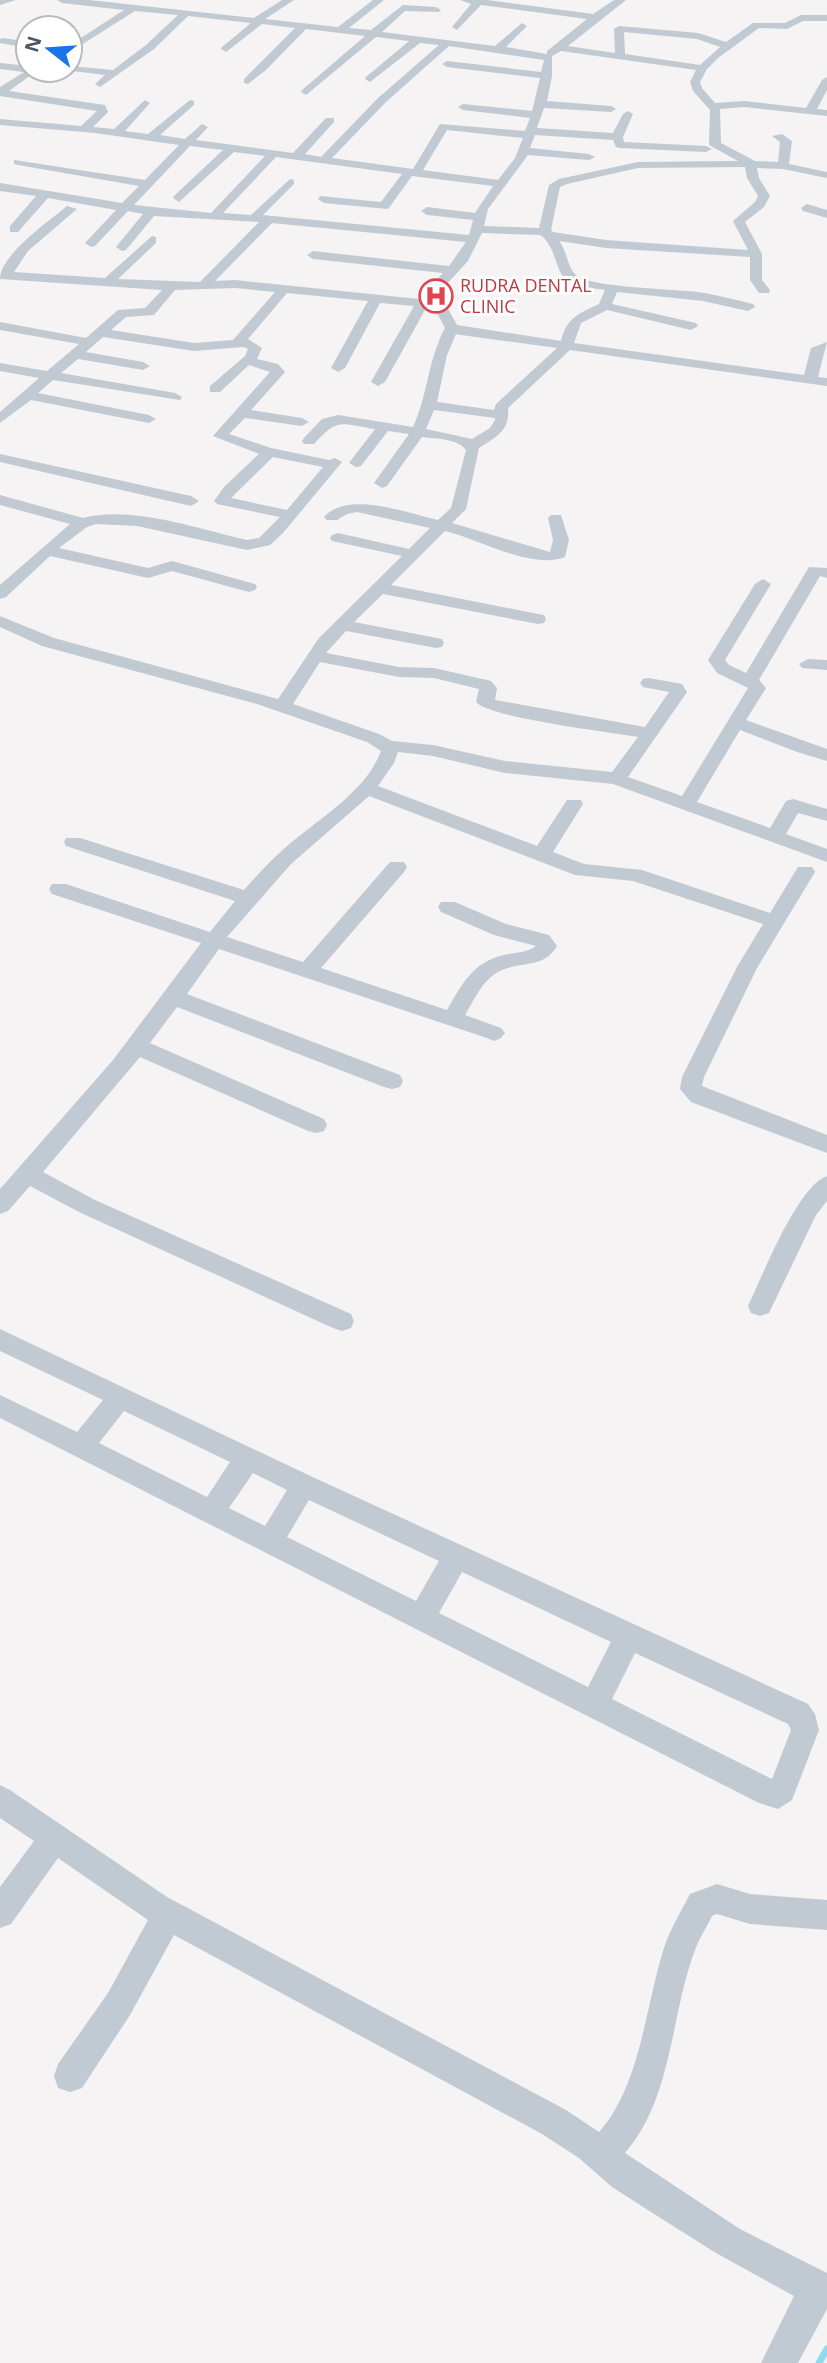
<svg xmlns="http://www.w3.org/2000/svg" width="827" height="2363" viewBox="0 0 827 2363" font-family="'Open Sans',sans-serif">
<rect width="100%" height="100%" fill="#f5f3f3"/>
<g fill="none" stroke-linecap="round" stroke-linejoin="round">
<path stroke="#90daee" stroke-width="7" d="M819,2363L827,2349"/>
<g fill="#c1cad2" fill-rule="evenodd">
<path d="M0,0H16L0,5Z"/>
<path d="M57,0H89L254,18L282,0H294L265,19L338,27L373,0H384L349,28L371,30L403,5L436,7L441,10L439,12L405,11L382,32L495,46L522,23L527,26L506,47L547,54V51L587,19L481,5L457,30L452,27L471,4L460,0H487L593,14L614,0H626L568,46L615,53L614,29L619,26L698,33L726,42L753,23H785L801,15H827V21H803L787,29L759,28L718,58L707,69L700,82L702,88L715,103L744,101L806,108L822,80L827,77V90L817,109L827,110V116L744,107L720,109L721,143L755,161L778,162L780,142L772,136L782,134L792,141L789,164L827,172V178L783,169L757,168L759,178L770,196L764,207L745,222L762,254V280L770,290L769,293H759L750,280V257L606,248L559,241C567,250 567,267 576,275C590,288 680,289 705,293C721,296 737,300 753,304L755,307L748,311L703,301L617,292L612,304L696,323L698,326L691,330L607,310L581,323L574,343L804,375L811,348L827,342L818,377L827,378V386L570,350L508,408C510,431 496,437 479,448L466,509L452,523L550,552L553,540L548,518L551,515H561L569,540L565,557C531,570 479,539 445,531L391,585L538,614L544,615L546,619L544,623L538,624L383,594L354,622L442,639L444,643L442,647L436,648L346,631L326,653L399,667L434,668L491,681L497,688L495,700L645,727L669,692L643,687L640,683L643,679L649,678L682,684L687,692L628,777L682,796L748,688L717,673L708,660L755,584L763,579L771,584L725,660L729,665L746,673L809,567L827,568V578L820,576L759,680L766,688L746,720L827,749V761L797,752L740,730L697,802L770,828L786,801L793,799L827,809V821L798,813L786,834L827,849V862L613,784L505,773L433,756L398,752L394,763L378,786L537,846L567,800H581L583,804L553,852L584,864L642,870L770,913L798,867H812L815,872L757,968L704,1077L702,1086L827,1135V1153L691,1102L680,1089L682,1077L737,967L763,924L633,881L575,875L369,796L291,864L227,937L303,962L390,862H404L407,867L404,872L321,968L447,1010C462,984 473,962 504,955C516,952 527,953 536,946L494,935L441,912L438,907L441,902H455L506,924L549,935L557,946C543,970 520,960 498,972C482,981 474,1000 465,1015L501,1028L505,1033L501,1038L494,1041L487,1038L219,949L187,994L400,1075L403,1081L400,1087L392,1089L384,1087L177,1007L150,1043L324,1119L327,1125L324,1131L316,1133L308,1131L140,1057L43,1172L95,1200L351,1314L354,1321L351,1328L342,1331L333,1328L79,1212L30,1186L8,1211L0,1214V1189L113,1060L201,943L52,894L49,889L52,884H66L210,932L235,901L66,846L64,842L66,838H80L244,890C257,875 271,860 286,847C318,819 366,792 381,751L367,742L257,704L42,646L0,627V616L54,638L278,699L319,638L402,556L332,541L330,538L332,535L338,533L409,549L430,528L357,512L347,514L337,520H327L324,517C348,490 407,513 438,520L451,508L466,450C457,438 436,439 422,437L387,486L382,488L374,483L409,434L388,431L361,466L356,467L349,463L375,429C340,424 339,417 314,444H304L302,441L304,438L322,419L338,415L413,427C428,395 428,359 445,328L437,313L426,308L385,382L378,386L371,382L414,306L380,303L345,368L338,372L331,368L368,301L287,293L248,339L262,348L257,359L278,364L285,372L251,410L302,418L309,422L302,426L245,418L229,434L271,448L329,460L335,458L342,462L283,533L270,545L247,550L137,526L96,524L87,527L59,548L148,568L172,561L255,584L257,587L255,590L249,592L172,571L148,578L50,556L6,597L0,599V585L70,524L0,505V495L83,518C131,505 199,529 247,540L259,538L280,517L217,504L214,501L224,487L259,454L213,436L270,372L249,365L220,392H210V386L245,356L248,349L243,347L194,351L103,337L86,352L143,362L150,366L143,370L78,359L61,373L175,393L182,397L180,400L53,380L38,393L149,415L156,419L149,423L31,400L0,423V412L39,378L0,371V363L47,371L79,344L0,330V322L86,338L118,310L145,308L162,290L0,279C0,255 48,222 67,206L77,209L28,251L14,272L105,278L152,236L156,237V243L118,279L200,282L259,222L154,216L126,250L122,251L116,247L143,214L128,211L95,246L91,247L85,243L116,210L48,198L18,232H10V226L36,196L0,191V183L122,203L139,186L18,165L14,164V160L145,180L179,145L95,133L0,125V119L81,126L97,111L0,96V87L24,72L0,69V63L28,66V70H38L9,91L105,105L108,112L93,127L114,129L145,100L150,103L125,131L148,134L190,100L194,101V105L160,135L185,139L202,124L208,127L196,140L293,153L326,118H334V122L305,154L321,157L378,98L439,45L420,43L370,82L365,79L366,77L409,41L376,37L306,95L301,92L302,90L365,36L306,29L266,70L248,84L244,83V79L295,28L262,24L226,52L221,49L222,47L251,23L188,16L154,49L100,87L95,84L105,75L65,70H70V66L113,70L146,45L178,15L135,11L70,52V45L124,10L62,3ZM624,32L697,39L720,47L700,65L625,54ZM449,46L544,60L541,72L447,61L442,64L447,67L540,78L532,111L463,104L458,107L463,110L530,118L525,131L440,124L413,169L332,158L386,102ZM561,51L696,70L690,82L693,91L710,110L709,145L738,161L638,162L559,179L549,185L539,228L484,226L488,209L528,155L589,160L595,157L589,154L530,148L535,135L613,140L616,147L620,148L706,152L712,149L706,146L624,142L623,137L633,114L628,111L623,114L613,133L537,128L544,108L611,112L616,109L611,106L547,101L552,76V56ZM447,130L523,138L515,158L498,180L423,170ZM190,146L223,150L175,195L173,198L179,202L234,152L265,156L211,213L134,205ZM276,157L402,174L381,202L320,196L318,199L324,203L388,209L412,176L493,186L475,213L427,207L421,211L427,215L473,220L469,235L263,215L294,184V180L290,179L251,215L223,213ZM745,167L747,178L758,196L755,202L733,221L748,250L606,240L553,232L551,230L560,187L567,184L638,168ZM272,223L466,242L449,266L313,251L307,255L313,259L443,273L419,299L235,280L215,281ZM482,233L540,235C558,247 554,275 570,283C580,288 594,288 605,290L599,304C580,313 566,318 561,341L457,325L447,307L431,301L468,261ZM235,288L275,292L233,340L194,343L111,330L126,317L154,315L175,290ZM456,334L461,335L557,348L496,404L494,410L437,402L447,355ZM434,410L495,418V420L490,428L472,439L426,429ZM273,457L323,467L287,510L231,498ZM320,662L399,677L434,678L479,689L476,702C490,718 610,732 638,737L612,772L505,761L433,745L392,741L379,734L293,704Z"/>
<path d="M4,38L28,42V48L0,43V39Z"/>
<path d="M807,204L827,210V218L803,211L801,208Z"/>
<path d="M0,454L191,496L199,501L191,506L0,462Z"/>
<path d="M808,659L827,660V670L802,668L799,664Z"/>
<path d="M827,1176V1201L816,1215L769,1313L760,1316L751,1313L748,1306C762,1277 798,1185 827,1176Z"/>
<path d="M0,1329L317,1479L808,1704L815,1714L819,1730L792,1800L778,1809L759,1803L0,1418V1395L77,1432L103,1400L0,1351ZM124,1411L230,1462L207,1497L99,1443ZM253,1473L287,1490L265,1526L229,1508ZM309,1500L439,1561L416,1601L287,1537ZM462,1572L611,1642L588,1687L439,1613ZM635,1653L788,1724L791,1730L772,1779L612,1699Z"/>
<path d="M0,1785L10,1790L167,1897L566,2110L599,2132C641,2085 645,2007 664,1948C670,1929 681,1912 690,1894L717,1884L750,1894L827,1900V1930L750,1924L717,1914L712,1916C706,1928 699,1939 695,1950C670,2016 673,2098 625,2153L740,2229L827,2273V2309L798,2363H761L794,2296L716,2253L651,2212L612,2187L579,2158L542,2134L174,1935L130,2015L82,2088L70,2092L58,2088L54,2076L58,2064L108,1993L148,1920L58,1858L11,1924L0,1928V1887L34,1841L0,1818Z"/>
</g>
</g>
<defs>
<symbol id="hospital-ring" viewBox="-11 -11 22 22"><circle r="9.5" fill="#fff" stroke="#e0444e" stroke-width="1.5"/><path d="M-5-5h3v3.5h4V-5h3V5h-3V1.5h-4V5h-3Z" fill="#e0444e"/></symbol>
</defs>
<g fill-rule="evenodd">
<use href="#hospital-ring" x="417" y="277" width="38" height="38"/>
</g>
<g text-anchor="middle" stroke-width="6" stroke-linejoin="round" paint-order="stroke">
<g font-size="18" fill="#be3a42" stroke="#fff" text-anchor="start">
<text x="460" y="292">RUDRA DENTAL<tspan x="460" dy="21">CLINIC</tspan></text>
</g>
</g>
<g transform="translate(49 49) rotate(287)"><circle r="33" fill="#ffffff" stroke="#b7bbc0" stroke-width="2"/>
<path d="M0-5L12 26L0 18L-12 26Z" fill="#1a73e8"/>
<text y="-10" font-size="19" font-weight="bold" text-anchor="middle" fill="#4a5661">N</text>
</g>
</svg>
